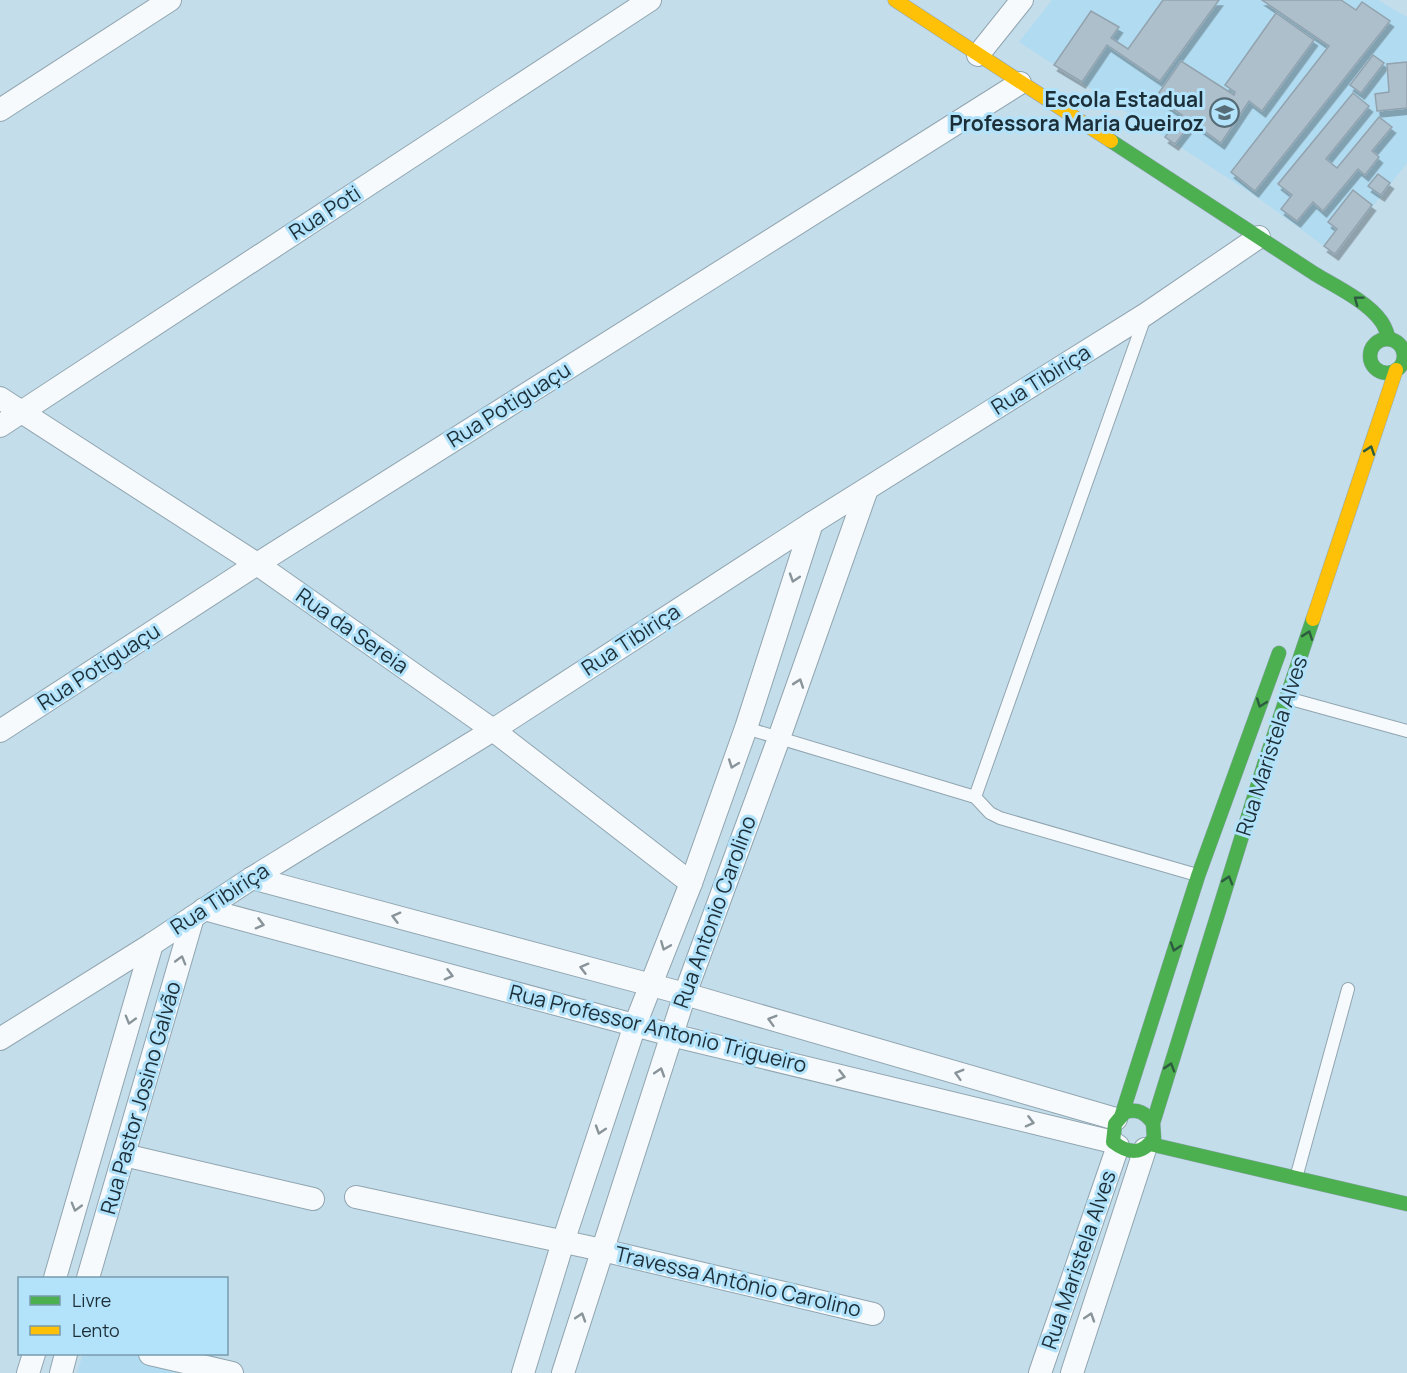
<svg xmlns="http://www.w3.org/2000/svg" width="1407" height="1373" viewBox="0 0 1407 1373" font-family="Manrope,sans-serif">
<defs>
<filter id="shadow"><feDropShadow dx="3.5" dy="6" stdDeviation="0" flood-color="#0004"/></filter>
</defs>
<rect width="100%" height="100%" fill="#c3ddeb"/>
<g fill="#b0dbf0">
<path d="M1052,0H1378L1407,17V163L1335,254L1257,197L1019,42Z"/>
<path d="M83,1354H144L226,1373H77Z"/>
</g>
<g fill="#aebfcc" stroke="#92a3af" stroke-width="1.5" filter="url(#shadow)">
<path d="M1163,0H1219L1160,81L1107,45L1082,82L1054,65L1091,11L1119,27L1111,38L1128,49Z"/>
<path d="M1262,0H1341L1356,10L1362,2L1390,21L1255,191L1231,172L1329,46Z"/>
<path d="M1276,13L1314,40L1262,111L1249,101L1221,143L1192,122L1175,144L1165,137L1182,115L1156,97L1181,61L1234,95L1235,92L1225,85Z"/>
<path d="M1373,55L1384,63L1361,93L1350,85Z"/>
<path d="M1407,62V108L1377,111L1375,94L1389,92L1387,64Z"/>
<path d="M1353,93L1369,106L1326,159L1337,168L1379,117L1392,127L1372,151L1379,157L1365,175L1358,169L1323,211L1313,202L1297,221L1281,209L1292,195L1278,184Z"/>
<path d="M1378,174L1390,183L1381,195L1368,186Z"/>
<path d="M1353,190L1372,205L1335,254L1324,246L1337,229L1328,222Z"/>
</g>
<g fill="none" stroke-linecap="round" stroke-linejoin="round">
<defs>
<g id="lane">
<path d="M1287,698L1407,731"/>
<path d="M746,728L975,797L990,813L1000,818L1197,875"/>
<path d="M975,797L1145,317"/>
<path d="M1296,1178L1348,989"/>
</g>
<g id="street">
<path d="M978,55L1022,0"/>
<path d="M0,110L170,0"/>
<path d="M0,398L257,564L493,730L691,883"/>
<path d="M0,426L650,0"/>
<path d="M0,731L257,564L1020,83"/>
<path d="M252,878L685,994L1116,1119"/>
<path d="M204,909L671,1035L1113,1142"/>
<path d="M0,1039L152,944L252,878L493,730L812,523L1146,314L1259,237"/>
<path d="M124,1155L313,1199"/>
<path d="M356,1197L602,1250L873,1314"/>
<path d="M55,1278L152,944"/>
<path d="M88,1278L193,917"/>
<path d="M150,1354L232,1373"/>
<path d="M28,1373L34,1354"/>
<path d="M61,1373L66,1354"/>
<path d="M523,1373L563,1242L635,1025L691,883L746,728L812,523"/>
<path d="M563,1373L685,994L779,738L867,489"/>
<path d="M1040,1373L1118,1146"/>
<path d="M1072,1373L1145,1149"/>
</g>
<g id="fast">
<path d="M1111,141L1315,274C1335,286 1368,302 1381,321C1385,326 1387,333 1389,339"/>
<circle cx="1387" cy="356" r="17"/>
<path d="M1122,1114L1198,876L1279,653"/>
<path d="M1153,1123C1145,1113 1138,1108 1125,1112L1115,1124L1113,1142C1129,1154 1142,1155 1154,1138L1153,1123L1264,765L1313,619"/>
<path d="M1150,1144L1407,1204"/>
</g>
<g id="slow">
<path d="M895,0L1111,141"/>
<path d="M1313,619L1396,370"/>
</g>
</defs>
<use href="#lane" stroke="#91a5b0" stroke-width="14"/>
<use href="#street" stroke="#91a5b0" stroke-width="24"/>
<use href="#fast" stroke="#91a5b0" stroke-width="15"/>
<use href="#slow" stroke="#91a5b0" stroke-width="15"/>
<use href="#lane" stroke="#f6fafc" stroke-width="12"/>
<use href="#street" stroke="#f6fafc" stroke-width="22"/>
<use href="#fast" stroke="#4caf50" stroke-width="14"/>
<use href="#slow" stroke="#ffc107" stroke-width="14"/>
</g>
<defs><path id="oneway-chevron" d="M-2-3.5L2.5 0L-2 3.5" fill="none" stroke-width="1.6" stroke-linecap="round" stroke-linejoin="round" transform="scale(1.5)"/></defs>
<g stroke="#2d5c40">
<use href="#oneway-chevron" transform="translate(1358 300) rotate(-143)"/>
<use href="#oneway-chevron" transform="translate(1370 450) rotate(-71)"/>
<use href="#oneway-chevron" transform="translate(1308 635) rotate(-71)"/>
<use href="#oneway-chevron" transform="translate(1261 703) rotate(110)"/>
<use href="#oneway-chevron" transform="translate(1228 880) rotate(-73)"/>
<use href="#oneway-chevron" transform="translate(1175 947) rotate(108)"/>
<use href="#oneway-chevron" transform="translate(1170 1067) rotate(-73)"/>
</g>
<g stroke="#89949a">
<use href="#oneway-chevron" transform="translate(794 578) rotate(108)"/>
<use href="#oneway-chevron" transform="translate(799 683) rotate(-71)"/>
<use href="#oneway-chevron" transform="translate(733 764) rotate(110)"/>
<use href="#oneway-chevron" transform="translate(396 917) rotate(-165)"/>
<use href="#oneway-chevron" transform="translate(260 924) rotate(15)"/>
<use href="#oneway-chevron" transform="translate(665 946) rotate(112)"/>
<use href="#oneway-chevron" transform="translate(181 960) rotate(-74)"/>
<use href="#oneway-chevron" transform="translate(584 968) rotate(-165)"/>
<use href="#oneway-chevron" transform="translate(449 975) rotate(15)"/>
<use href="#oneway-chevron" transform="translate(130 1020) rotate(106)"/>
<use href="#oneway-chevron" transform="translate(772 1020) rotate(-164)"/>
<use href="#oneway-chevron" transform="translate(660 1072) rotate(-72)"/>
<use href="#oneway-chevron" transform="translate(959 1074) rotate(-164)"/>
<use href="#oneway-chevron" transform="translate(841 1076) rotate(14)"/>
<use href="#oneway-chevron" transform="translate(1030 1122) rotate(14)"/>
<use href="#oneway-chevron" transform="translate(600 1130) rotate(108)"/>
<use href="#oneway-chevron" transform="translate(76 1207) rotate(106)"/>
<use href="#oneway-chevron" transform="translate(581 1317) rotate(-72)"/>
<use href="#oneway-chevron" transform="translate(1090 1317) rotate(-72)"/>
</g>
<defs>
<symbol id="school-ring" viewBox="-11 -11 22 22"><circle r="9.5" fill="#b3e3fb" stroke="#566c77" stroke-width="1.5"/><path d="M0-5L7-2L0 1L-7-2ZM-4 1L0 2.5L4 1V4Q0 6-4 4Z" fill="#566c77"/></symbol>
</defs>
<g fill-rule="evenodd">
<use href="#school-ring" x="1208" y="96" width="33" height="33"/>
</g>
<g text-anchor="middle" stroke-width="6" stroke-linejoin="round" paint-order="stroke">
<g font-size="21" font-weight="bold" fill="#1c2f38" stroke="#b3e3fb" text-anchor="end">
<text x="1204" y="107">Escola Estadual<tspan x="1204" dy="24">Professora Maria Queiroz</tspan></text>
</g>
<g font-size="21" fill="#1c2f38" stroke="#b3e3fb">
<text transform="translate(325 213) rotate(-33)" y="7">Rua Poti</text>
<text transform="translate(1041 380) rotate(-32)" y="7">Rua Tibiriça</text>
<text transform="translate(509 405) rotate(-32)" y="7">Rua Potiguaçu</text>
<text transform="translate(352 631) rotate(35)" y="7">Rua da Sereia</text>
<text transform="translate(631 640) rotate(-33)" y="7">Rua Tibiriça</text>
<text transform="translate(99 667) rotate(-33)" y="7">Rua Potiguaçu</text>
<text transform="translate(1272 746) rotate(-72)" y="7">Rua Maristela Alves</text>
<text transform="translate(220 899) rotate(-33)" y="7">Rua Tibiriça</text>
<text transform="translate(715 912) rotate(-70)" y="7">Rua Antonio Carolino</text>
<text transform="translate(658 1029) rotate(14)" y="7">Rua Professor Antonio Trigueiro</text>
<text transform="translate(141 1098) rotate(-74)" y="7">Rua Pastor Josino Galvão</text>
<text transform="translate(1079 1260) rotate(-71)" y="7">Rua Maristela Alves</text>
<text transform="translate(738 1282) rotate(13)" y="7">Travessa Antônio Carolino</text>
</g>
</g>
<rect x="18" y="1277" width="210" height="78" fill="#b3e3fb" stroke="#779bad" stroke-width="1.5"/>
<rect x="30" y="1296" width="30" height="9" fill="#4caf50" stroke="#779bad" stroke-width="1.5"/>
<text x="72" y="1307" font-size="18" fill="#1c2f38">Livre</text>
<rect x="30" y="1326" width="30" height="9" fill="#ffc107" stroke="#779bad" stroke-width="1.5"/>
<text x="72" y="1337" font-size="18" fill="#1c2f38">Lento</text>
</svg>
